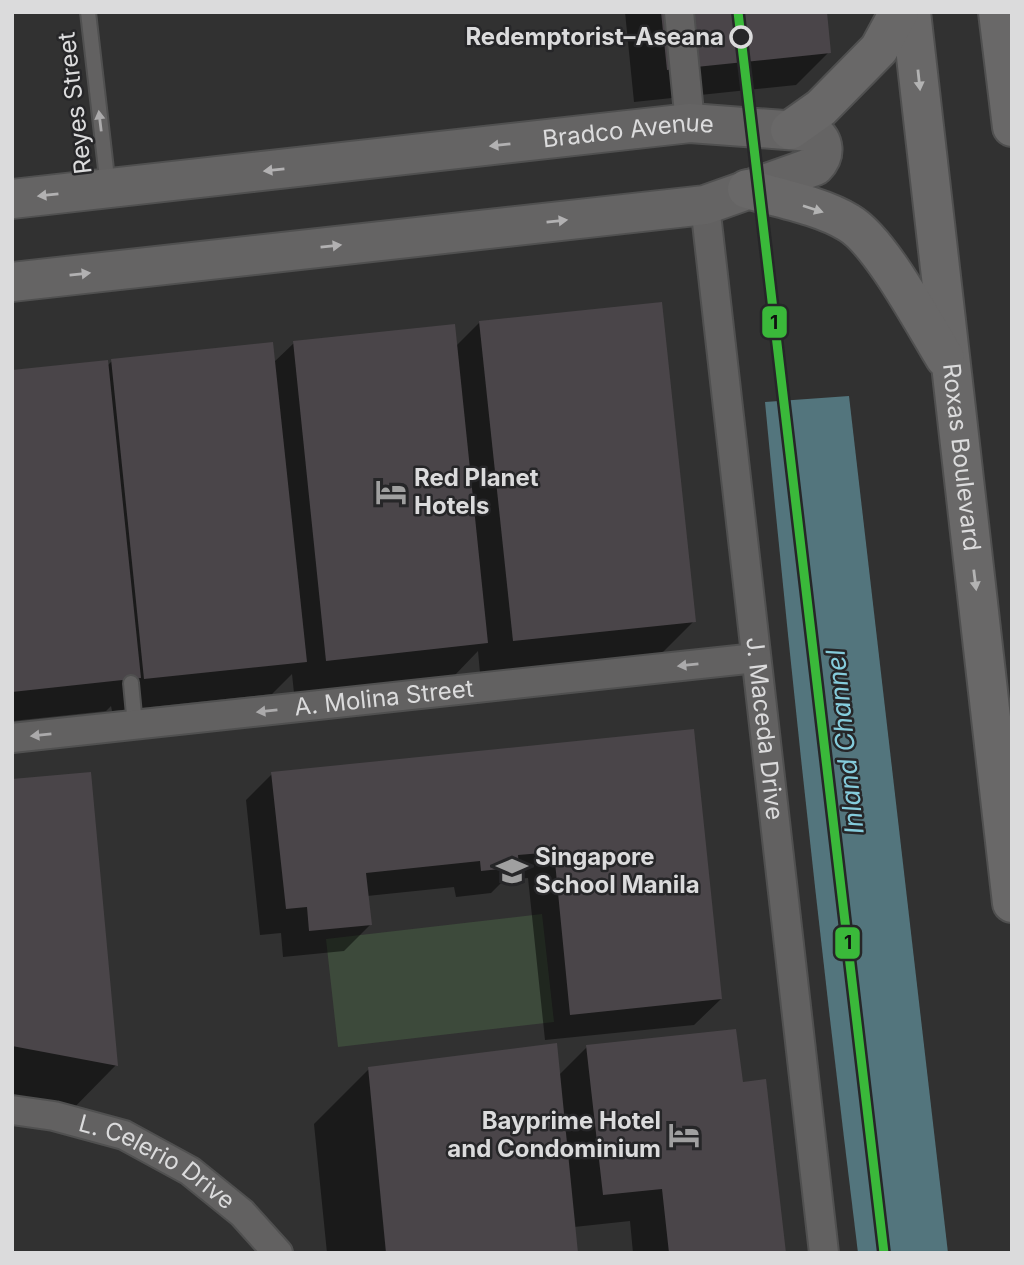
<svg xmlns="http://www.w3.org/2000/svg" width="1024" height="1265" viewBox="0 0 1024 1265" font-family="Inter,sans-serif">
<rect width="100%" height="100%" fill="#313131"/>
<path fill="#3d4a3b" d="M542,914L554,1022L338,1047L326,939Z"/>
<path fill="#53757d" d="M849,396L948,1253H858C823,970 792,686 765,402Z"/>
<g fill="#0007">
<path d="M625,12H825L829,52L796,85L634,102Z"/>
<path d="M480,322L694,621L661,654L480,673L478,651L454,676L294,693L292,674L272,694L112,711L111,706L106,711L12,721V372L107,366L112,361L273,363L294,343L456,346Z"/>
<path d="M693,731L721,999L694,1025L545,1040L528,878L504,880L491,893L456,897L454,887L367,896L370,925L344,951L283,957L281,933L260,935L246,800L272,774Z"/>
<path d="M12,781L116,1065L62,1120L12,1111Z"/>
<path d="M587,1047L741,1084L784,1253H633L630,1221L574,1227L576,1253H327L314,1124L369,1069L559,1075Z"/>
</g>
<g fill="#4a4549">
<path d="M661,12H827L831,53L667,70Z"/>
<path d="M662,302L696,622L513,641L479,321Z"/>
<path d="M455,324L488,643L326,661L293,341Z"/>
<path d="M273,342L307,662L144,679L111,359Z"/>
<path d="M108,360L141,678L12,692V370Z"/>
<path d="M694,729L722,999L570,1015L554,852L518,855L519,867L481,871L480,861L366,873L372,925L309,931L307,907L286,909L271,772Z"/>
<path d="M91,772L118,1066L12,1046V779Z"/>
<path d="M736,1029L743,1082L766,1079L786,1253H669L662,1189L603,1195L586,1045Z"/>
<path d="M557,1043L578,1253H386L368,1067Z"/>
</g>
<g fill="none" stroke-linecap="round" stroke-linejoin="round">
<defs>
<g id="lane">
<path d="M88,12L108,187"/>
<path d="M131,683L135,725"/>
</g>
<g id="street">
<path d="M679,12L690,123"/>
<path id="s1" d="M705,205L824,1253"/>
<path id="s2" d="M12,738L756,658"/>
<path id="s3" d="M12,1110L54,1116L124,1135L190,1171L242,1213L278,1253"/>
</g>
<g id="secondary">
<path id="s4" d="M12,199L690,123L812,132C825,141 826,155 815,166L705,205L12,282"/>
</g>
<g id="highway">
<path id="s5" d="M911,12L1012,903"/>
<path d="M998,12L1012,127"/>
<path d="M790,130L821,108L879,49L899,12"/>
<path d="M747,189C779,198 822,206 849,223C881,242 924,324 945,358"/>
</g>
</defs>
<use href="#lane" stroke="#505050" stroke-width="18"/>
<use href="#street" stroke="#505050" stroke-width="32"/>
<use href="#secondary" stroke="#505050" stroke-width="42"/>
<use href="#highway" stroke="#505050" stroke-width="42"/>
<use href="#lane" stroke="#626161" stroke-width="14"/>
<use href="#street" stroke="#626161" stroke-width="28"/>
<use href="#secondary" stroke="#656464" stroke-width="38"/>
<use href="#highway" stroke="#696868" stroke-width="38"/>
<defs>
<path id="rail-1" d="M738,12L884,1253"/>
</defs>
<use href="#rail-1" stroke="#262628" stroke-width="14"/>
<use href="#rail-1" stroke="#3ab93a" stroke-width="9"/>
</g>
<defs><path id="oneway-solid" d="M-6-.8H1V-3.2L6.5 0L1 3.2V.8H-6Z" transform="scale(1.75)"/></defs>
<g fill="#b3b3b3">
<use href="#oneway-solid" transform="translate(919 80) rotate(84)"/>
<use href="#oneway-solid" transform="translate(813 209) rotate(18)"/>
<use href="#oneway-solid" transform="translate(975 580) rotate(83)"/>
</g>
<g fill="#abaaab">
<use href="#oneway-solid" transform="translate(100 121) rotate(-97)"/>
<use href="#oneway-solid" transform="translate(688 665) rotate(174)"/>
<use href="#oneway-solid" transform="translate(267 711) rotate(174)"/>
<use href="#oneway-solid" transform="translate(41 735) rotate(174)"/>
</g>
<g fill="#b2b1b2">
<use href="#oneway-solid" transform="translate(500 145) rotate(174)"/>
<use href="#oneway-solid" transform="translate(274 170) rotate(174)"/>
<use href="#oneway-solid" transform="translate(48 195) rotate(174)"/>
<use href="#oneway-solid" transform="translate(557 221) rotate(-6)"/>
<use href="#oneway-solid" transform="translate(331 246) rotate(-6)"/>
<use href="#oneway-solid" transform="translate(80 274) rotate(-6)"/>
</g>
<defs>
<symbol id="hotel-bare" viewBox="-9 -9 18 18"><path d="M-6-4.5h1.5V1H6V5H4.5V3h-9V5H-6ZM-4 0a1.8 1.8 0 1 1 3.6 0ZM.5 0V-2.5h3Q6-2.5 6 0Z" fill="#a0a0a0" stroke="#262628" stroke-width="2.5" paint-order="stroke"/></symbol>
<symbol id="school-bare" viewBox="-9 -9 18 18"><path d="M0-5L7-2L0 1L-7-2ZM-4 1L0 2.5L4 1V4Q0 6-4 4Z" fill="#a0a0a0" stroke="#262628" stroke-width="2.5" paint-order="stroke"/></symbol>
</defs>
<g fill-rule="evenodd">
<use href="#hotel-bare" x="369" y="470" width="44" height="44"/>
<use href="#school-bare" x="490" y="849" width="44" height="44"/>
<use href="#hotel-bare" x="662" y="1113" width="44" height="44"/>
</g>
<circle fill="#262628" stroke="#dbdbdc" stroke-width="3.5" cx="741" cy="37" r="10"/>
<g text-anchor="middle" stroke-width="5" stroke-linejoin="round" paint-order="stroke">
<g font-size="24" font-weight="bold" fill="#dbdbdc" stroke="#262628" text-anchor="end">
<text x="724" y="45">Redemptorist–Aseana</text>
</g>
<g font-size="24" fill="#dbdbdc" stroke="#262628">
<text transform="translate(75 103) rotate(-97)" y="8">Reyes Street</text>
<text dy="8" stroke="none"><textPath href="#s4" startOffset="620">Bradco Avenue</textPath></text>
<text dy="8" stroke="none"><textPath href="#s5" startOffset="448">Roxas Boulevard</textPath></text>
<text dy="8" stroke="none"><textPath href="#s2" startOffset="374">A. Molina Street</textPath></text>
<text dy="8" stroke="none"><textPath href="#s1" startOffset="527">J. Maceda Drive</textPath></text>
<text dy="8" stroke="none"><textPath href="#s3" startOffset="156">L. Celerio Drive</textPath></text>
</g>
<g font-size="24" font-weight="bold" fill="#dbdbdc" stroke="#262628" text-anchor="start">
<text x="414" y="486">Red Planet<tspan x="414" dy="28">Hotels</tspan></text>
<text x="535" y="865">Singapore<tspan x="535" dy="28">School Manila</tspan></text>
<text x="661" y="1129" text-anchor="end">Bayprime Hotel<tspan x="661" dy="28">and Condominium</tspan></text>
</g>
<g font-size="26" font-style="italic" fill="#85ccdc" stroke="#262628">
<text transform="translate(845 742) rotate(-96)" y="9">Inland Channel</text>
</g>
</g>
<g stroke="#262628" stroke-width="2.5">
<rect x="761" y="305" width="27" height="34" rx="7" fill="#3ab93a"/>
<rect x="834" y="926" width="27" height="34" rx="7" fill="#3ab93a"/>
</g>
<g font-size="19" text-anchor="middle" font-weight="bold" fill="#111">
<text x="774" y="329">1</text>
<text x="848" y="949">1</text>
</g>
<rect width="1024" height="1265" fill="none" stroke="#dbdbdc" stroke-width="28"/>
</svg>
